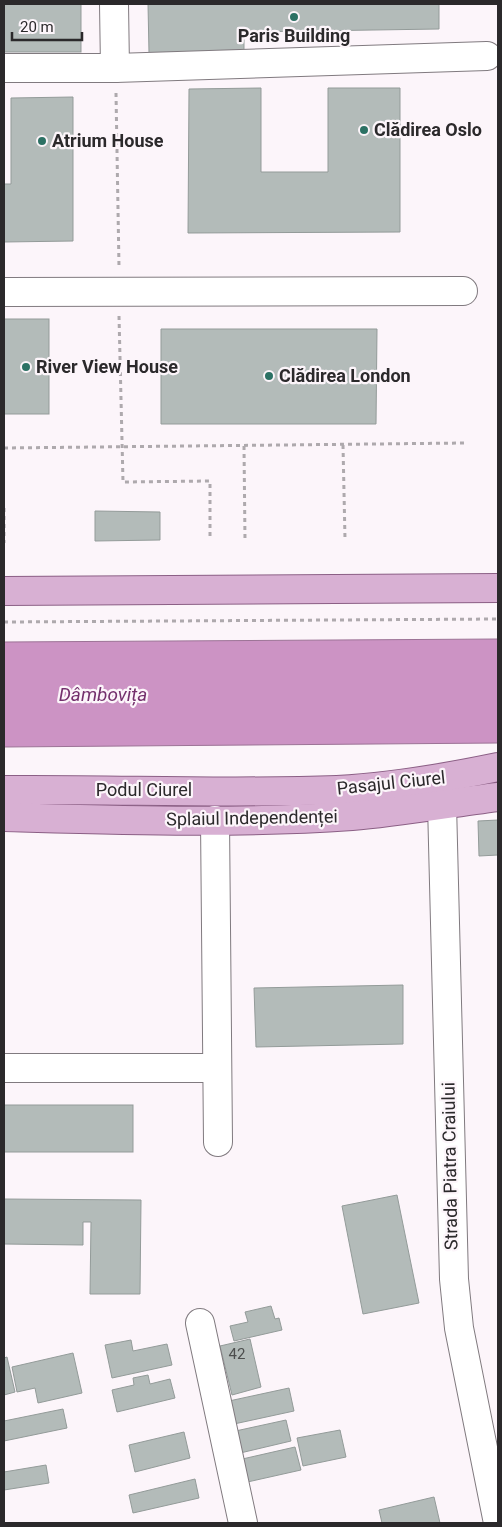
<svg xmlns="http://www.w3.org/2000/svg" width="502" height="1527" viewBox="0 0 502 1527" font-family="Roboto,sans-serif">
<rect width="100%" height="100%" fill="#fcf5fa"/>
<path fill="#cc93c4" stroke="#9c7396" d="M498,639V743L4,747V642Z"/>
<g fill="#b3bbb9" stroke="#939b99">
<rect x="4" y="4" width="77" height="48"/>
<path d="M148,4H439V29L244,32V51L149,53Z"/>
<path d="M261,88V172H328V88H400V232L188,233L189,89Z"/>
<path d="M73,97V241L4,242V184H11V98Z"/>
<rect x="4" y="319" width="45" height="95"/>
<path d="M161,329H377L376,424H161Z"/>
<path d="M95,511L160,512V540L95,541Z"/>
<path d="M498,820V855L479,856L478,821Z"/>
<path d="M403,985V1044L256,1047L254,988Z"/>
<rect x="4" y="1105" width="129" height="47"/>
<path d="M397,1195L419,1303L363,1314L342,1206Z"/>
<path d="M4,1199L141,1200L140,1294H90L91,1222H83V1245L4,1244Z"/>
<path d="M271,1306L275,1319L279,1318L282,1330L234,1341L230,1326L248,1322L245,1312Z"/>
<path d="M250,1339L261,1387L232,1395L220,1346Z"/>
<path d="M131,1340L133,1351L167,1344L172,1365L112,1378L105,1345Z"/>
<path d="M73,1353L82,1393L38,1403L35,1388L17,1392L12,1367Z"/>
<path d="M7,1357L15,1392L4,1395V1358Z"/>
<path d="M148,1375L150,1384L170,1379L175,1398L117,1412L112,1390L134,1385L133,1378Z"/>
<path d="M289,1388L294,1411L234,1424L229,1401Z"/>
<path d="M63,1409L67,1428L4,1441V1421Z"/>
<path d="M286,1420L291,1441L236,1454L231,1432Z"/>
<path d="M340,1430L346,1457L303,1466L297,1438Z"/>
<path d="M184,1432L190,1458L135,1472L129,1445Z"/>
<path d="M295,1447L301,1470L243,1483L238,1460Z"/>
<path d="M46,1465L49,1483L4,1490V1472Z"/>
<path d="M195,1479L199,1498L133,1513L129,1495Z"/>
<path d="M434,1497L440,1523H382L379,1510Z"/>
</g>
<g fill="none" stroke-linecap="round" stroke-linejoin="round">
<defs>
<g id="minor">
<path d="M114,4L115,68"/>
<path d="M4,68H115L487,56"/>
<path d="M4,292L463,291"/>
<path d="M442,804L454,1279L459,1328L498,1523"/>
<path d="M215,820L218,1142"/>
<path d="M4,1068H217"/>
<path d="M200,1323L243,1523"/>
</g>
<g id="major">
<path d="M4,591L498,588"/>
<path d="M4,790C115,789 226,794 337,790C391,787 445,778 498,767"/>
<path d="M4,817C119,820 236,824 352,816C401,812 449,803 498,797"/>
</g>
</defs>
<use href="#minor" stroke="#807a7f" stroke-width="30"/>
<use href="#major" stroke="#8b5f85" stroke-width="30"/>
<g stroke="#aea9ad" stroke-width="3" stroke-dasharray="4 4" stroke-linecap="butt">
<path d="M116,93L119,267"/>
<path d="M119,316L123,482L210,481V540"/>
<path d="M343,445L345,539"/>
<path d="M244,446L245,540"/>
<path d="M4,448L465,443"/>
<path d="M4,508V543"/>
<path d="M4,622L498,619"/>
</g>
<use href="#minor" stroke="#fff" stroke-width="28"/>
<use href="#major" stroke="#d8b0d3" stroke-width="28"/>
</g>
<g fill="#2c7164" stroke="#fcf5fa" stroke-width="2">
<circle cx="294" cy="17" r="5"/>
<circle cx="364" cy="130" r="5"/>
<circle cx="42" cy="141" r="5"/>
<circle cx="26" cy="367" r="5"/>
<circle cx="269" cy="376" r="5"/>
</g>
<g text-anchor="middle" stroke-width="4.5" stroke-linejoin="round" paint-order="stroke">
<g font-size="15" fill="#4d4e4e">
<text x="237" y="1359">42</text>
</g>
<g font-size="18" font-weight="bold" fill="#2b292b" stroke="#fcf5fa" text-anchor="start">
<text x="294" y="42" text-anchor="middle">Paris Building</text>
<text x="374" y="136">Clădirea Oslo</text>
<text x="52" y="147">Atrium House</text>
<text x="36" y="373">River View House</text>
<text x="279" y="382">Clădirea London</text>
</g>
<g font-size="18" fill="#2b292b" stroke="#fcf5fa">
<text transform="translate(391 783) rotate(-6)" y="6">Pasajul Ciurel</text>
<text x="144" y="796">Podul Ciurel</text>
<text transform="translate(252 818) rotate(-1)" y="6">Splaiul Independenței</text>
<text transform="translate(450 1166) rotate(-91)" y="6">Strada Piatra Craiului</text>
</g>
<g font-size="19" font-style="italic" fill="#74306d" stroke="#fcf5fa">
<text x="103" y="701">Dâmbovița</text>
</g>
</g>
<rect width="502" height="1527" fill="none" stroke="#2b292b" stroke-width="10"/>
<path d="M12 32v8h70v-8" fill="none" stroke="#2b292b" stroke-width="2.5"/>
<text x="20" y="32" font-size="15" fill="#2b292b" stroke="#fcf5fa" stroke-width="4" paint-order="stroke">20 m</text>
</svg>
